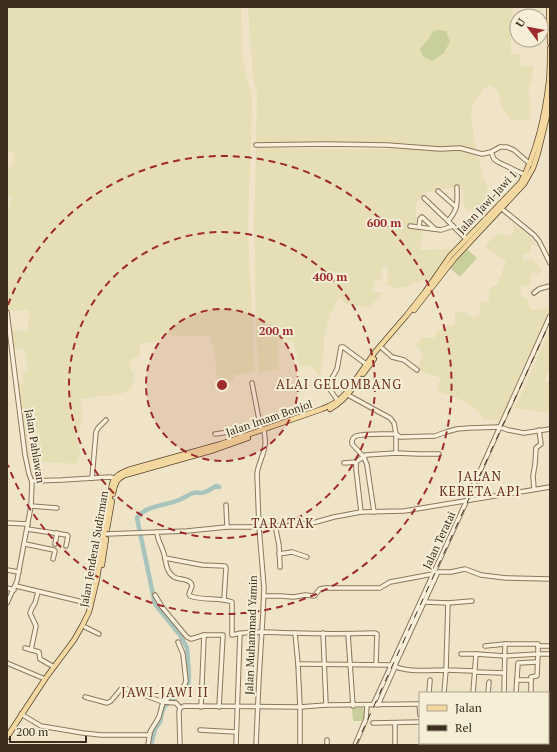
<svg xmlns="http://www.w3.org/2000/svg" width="557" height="752" viewBox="0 0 557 752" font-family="'PT Serif',serif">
<rect width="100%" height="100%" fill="#f0e4c8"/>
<g fill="#e6deb5">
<path d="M7,7H241L243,60L247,80L252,94L251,145L248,224L250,279L253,328V347L255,372L234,375V381L217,385L216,362L214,348L210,336L160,335V341L140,344V357L131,359V371L135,372L131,390L117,395L102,396L80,399L82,408V419L79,433L76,435L80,453L77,464L29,461L24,429L18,384L23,383L22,373L28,371L25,349H14L11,330L28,331L29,310L9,311L7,299V222H8V214L7,213V207L9,208L12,197L7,195V167H12L14,153L7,152Z"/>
<path d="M248,7H512L513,14L511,21V54H521L520,62L521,66L533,67L532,81L528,91L531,105V118L527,121L521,119L512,121L506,114L501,106L498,90L491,85L483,89L473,105L471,114L476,153L464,147H411L443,151L446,150L463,151L479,157L482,173L488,188L487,192L489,199L475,212L465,208L461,186L424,193L416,203V227L423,228L420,250L454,249L433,277L406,287L396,288L387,285L388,266L381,268L382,279L375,280L372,291L383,293L369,308L345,304L341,297L335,304L334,309L330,313L324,338V350L320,376L310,365L299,367L293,341L278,339L279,370L259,372L256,336L254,220L256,147L338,149H389L408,146V143H399L398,146L279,145L256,143L257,93L253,80Z"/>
<path d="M514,225L521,229L534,241L536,244L531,246V252L522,254L524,261L532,259L542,269L539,274L532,272L530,279V285L520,286L521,297H526L531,310L548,308H550V314L500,419L484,420L479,412L463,401L447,394L437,391L441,378L417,370L423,354L416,344L422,336L426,338H434L438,330L448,326L455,325V311L464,312L472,317L479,314L480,303L489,301V291L493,286H497L506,261L485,248L491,239L500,233L510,236L513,235Z"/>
<path d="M550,329V373H547L545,382H550V413L515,408Z"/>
</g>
<g fill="#c9cf9b">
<path d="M439,30L446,31L450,42L444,53L432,61L423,56L420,49L428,40L433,31Z"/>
<path d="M467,249L477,258L460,277L450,268Z"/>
<path d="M352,708H363L365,714L364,721H353Z"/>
</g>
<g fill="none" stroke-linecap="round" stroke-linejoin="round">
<path stroke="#a9c4bc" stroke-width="4.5" d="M151,745L155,729L160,722L162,712L165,706L188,688L189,675L187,648L180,635L155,604L137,518C146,505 165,506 179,500C184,498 188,495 193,493C197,492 202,494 205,492C209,491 212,488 216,486L219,487"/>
<defs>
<g id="minor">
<path d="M256,145L325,144L387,145L440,149L460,148L482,154L491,152L500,147H507L514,150L530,164"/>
<path d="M491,152L494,159L498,162L525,175"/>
<path d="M438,191L456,207"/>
<path d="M424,198L448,221L466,239"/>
<path d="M502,209L534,235L539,241L550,263"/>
<path d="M448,221C459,208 457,203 457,187"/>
<path d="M410,226L441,230L453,226"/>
<path d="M419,227L420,219L422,217L434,228"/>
<path d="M534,293L539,289L550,286"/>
<path d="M7,312L25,455L29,474L32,482L31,506L17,581L7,603"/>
<path d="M382,348L392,357L404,360L417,370"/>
<path d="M252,383L261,430"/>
<path d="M348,395L390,418L394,423L396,434L400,437L435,436L446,432L457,429L469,428L500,427L508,430L524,433L550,429"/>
<path d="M338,401L326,384L332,378L337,369L341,347H343L366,364"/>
<path d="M215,434C224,433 236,429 243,436"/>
<path d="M344,463L356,462"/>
<path d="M92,478L96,432L98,428L106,420"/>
<path d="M32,481L62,480L110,477L117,479"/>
<path d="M534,489L533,476L535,464L536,448L541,444L539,430"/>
<path d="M226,505L227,527"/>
<path d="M31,506L57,508"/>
<path d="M361,512L356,469V462L366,455L396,453L419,454H439"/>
<path d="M374,512L367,465L364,457L352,444V441C353,438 353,438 356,436C365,433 385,434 396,434V453"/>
<path d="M7,523L28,524"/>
<path d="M275,525L279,545L280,567"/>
<path d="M27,529L67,535L68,536L66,546"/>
<path d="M157,532C157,540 162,546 164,554C166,562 166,572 174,577C179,580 186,578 191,583L192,586L189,594L190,596C204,601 219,597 232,602V635C252,630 274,633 294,633C321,634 348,634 375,633L377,634L376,664"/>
<path d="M106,534L187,531L227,527H259L301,524L316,522L334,517L361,512L404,511L550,487"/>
<path d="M25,544L54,550L55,551L53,559"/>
<path d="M55,544L57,533"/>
<path d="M279,554L292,552L307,557"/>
<path d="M165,558L202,565L225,566L226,568L224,599"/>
<path d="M7,570L19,572"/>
<path d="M16,586L91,604"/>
<path d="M7,588L14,590"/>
<path d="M155,595L162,607L187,637L191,639L204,635"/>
<path d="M264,596H281L294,597L305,595L314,596L320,589L325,588H380L390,582L433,574"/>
<path d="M424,602L448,603L472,601"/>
<path d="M448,603L446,670L475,671"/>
<path d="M85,627L99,634"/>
<path d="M295,633L298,664L300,707V745"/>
<path d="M323,633L326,705"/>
<path d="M348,634L353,706"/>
<path d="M485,646L505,644H538V646H550"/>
<path d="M25,648L39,652L40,659L54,667"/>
<path d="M31,650L36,626L30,613L32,608L35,603L38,592"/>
<path d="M461,654H476"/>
<path d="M7,663L45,679"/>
<path d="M298,664L391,665C407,673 429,670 446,670L444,693"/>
<path d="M475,672L504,673"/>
<path d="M517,680H531"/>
<path d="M429,693L430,680"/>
<path d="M473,693L476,654L505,656L538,654V646"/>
<path d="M488,693L489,682"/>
<path d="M504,693L505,644"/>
<path d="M516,693L518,663L537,662"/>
<path d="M531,693V677L537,676L538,654H550"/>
<path d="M85,697L107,703L111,701L121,689L124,688L163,702L176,703L177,704L180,708"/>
<path d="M548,701H550"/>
<path d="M419,704L420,715"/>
<path d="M373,705L467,500L550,316"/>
<path d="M378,705L395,667L396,663L438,572H451L465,569L481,575L506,578L550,579"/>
<path d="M201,707L204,635H223L219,707"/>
<path d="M21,714L41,726L83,733L101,735H150"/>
<path d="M548,720L550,721"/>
<path d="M373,723L420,722"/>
<path d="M200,730L236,732"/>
<path d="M327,740V745"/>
<path d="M477,743V745"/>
<path d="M487,743V745"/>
<path d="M495,743V745"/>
<path d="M148,745L150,732L159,717L163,702L184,686L186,681L183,654L178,642"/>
<path d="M180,745L179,712L180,708L184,706L300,707L326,705L420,704"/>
<path d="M236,745L240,633"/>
<path d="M256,745L259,678L263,613L264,588L259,527L257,474C258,464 264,455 265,445C266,440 264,434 264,429"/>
<path d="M355,745L366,719L367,705"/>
<path d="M395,745V723"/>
<path d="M463,745L464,743"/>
<path d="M516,745V743"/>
<path d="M537,745V743"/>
<path d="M550,745V741"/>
</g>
<g id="major">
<path d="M549,7L550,43"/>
<path d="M414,310L454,259L524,184L533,168L538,153L546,120L550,100"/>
<path d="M363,374L374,359"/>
<path d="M330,409C341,403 348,395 355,385"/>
<path d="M113,494C115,484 116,479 125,475L214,450L248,438"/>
<path d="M107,529L112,501"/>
<path d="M102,565L106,539"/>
<path d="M7,737L45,679L74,640L82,626L89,612L97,579L112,484C114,476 121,473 128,470L221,444L322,409L329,406L338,401L347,392L375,352L406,316L425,292L450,256L521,182C537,151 545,116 549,81C550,70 550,59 550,48"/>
</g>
</defs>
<use href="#minor" stroke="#8d765c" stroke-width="5.5"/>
<use href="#major" stroke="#5b4430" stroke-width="6"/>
<use href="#minor" stroke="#faf1dc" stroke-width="3.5"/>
<use href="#major" stroke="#f3d9a0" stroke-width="4.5"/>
<path stroke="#3d2e20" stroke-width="1" stroke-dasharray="7 7" stroke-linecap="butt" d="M356,745L550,322"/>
</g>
<circle cx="222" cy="385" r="76" fill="#9e2a2b" fill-opacity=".12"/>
<g fill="none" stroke="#9e2a2b" stroke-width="2" stroke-dasharray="7 5">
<circle cx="222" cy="385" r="76"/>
<circle cx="222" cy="385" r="153"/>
<path d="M8 305A229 229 0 1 1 8 465"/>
</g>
<g text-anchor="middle" stroke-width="4" stroke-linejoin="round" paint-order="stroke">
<g font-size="11" fill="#3d2e20" stroke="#f7eed8">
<text transform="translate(487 202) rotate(-47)" y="4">Jalan Jawi-Jawi 1</text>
<text transform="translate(269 418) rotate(-19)" y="4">Jalan Imam Bonjol</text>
<text transform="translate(35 446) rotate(81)" y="4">Jalan Pahlawan</text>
<text transform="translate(439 540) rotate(-65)" y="4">Jalan Teratai</text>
<text transform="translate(94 549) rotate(-80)" y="4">Jalan Jenderal Sudirman</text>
<text transform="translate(251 635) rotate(-88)" y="4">Jalan Muhammad Yamin</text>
</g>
<g font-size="13" letter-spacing="1" fill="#6b2e1e" stroke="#f7eed8">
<text x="339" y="389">ALAI GELOMBANG</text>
<text x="480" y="481">JALAN<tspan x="480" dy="15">KERETA API</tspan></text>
<text x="283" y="528">TARATAK</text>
<text x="165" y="697">JAWI-JAWI II</text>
</g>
</g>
<circle cx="222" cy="385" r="6" fill="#9e2a2b" stroke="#f7eed8" stroke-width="2"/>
<g font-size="12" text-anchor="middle" font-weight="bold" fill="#9e2a2b" stroke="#f7eed8" stroke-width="4" stroke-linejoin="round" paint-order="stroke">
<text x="384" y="227">600 m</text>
<text x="330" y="281">400 m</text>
<text x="276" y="335">200 m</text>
</g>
<rect width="557" height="752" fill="none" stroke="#3d2e20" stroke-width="16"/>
<rect x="419" y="692" width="130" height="52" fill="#f7eed8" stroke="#ada18e"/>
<rect x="427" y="705" width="20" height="6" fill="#f3d9a0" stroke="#ada18e"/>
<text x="455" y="712" font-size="12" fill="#3d2e20">Jalan</text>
<rect x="427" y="725" width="20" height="6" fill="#3d2e20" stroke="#ada18e"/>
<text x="455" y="732" font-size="12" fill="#3d2e20">Rel</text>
<g transform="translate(529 28) rotate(302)"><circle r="19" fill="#f7eed8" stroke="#ada18e"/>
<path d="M0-3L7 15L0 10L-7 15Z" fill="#9e2a2b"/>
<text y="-6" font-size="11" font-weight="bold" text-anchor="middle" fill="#3d2e20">U</text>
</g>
<path d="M10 736v6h76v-6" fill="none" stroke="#3d2e20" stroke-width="2"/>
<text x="16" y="736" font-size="12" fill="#3d2e20" stroke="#f7eed8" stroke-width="3" paint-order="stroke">200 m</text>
</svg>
